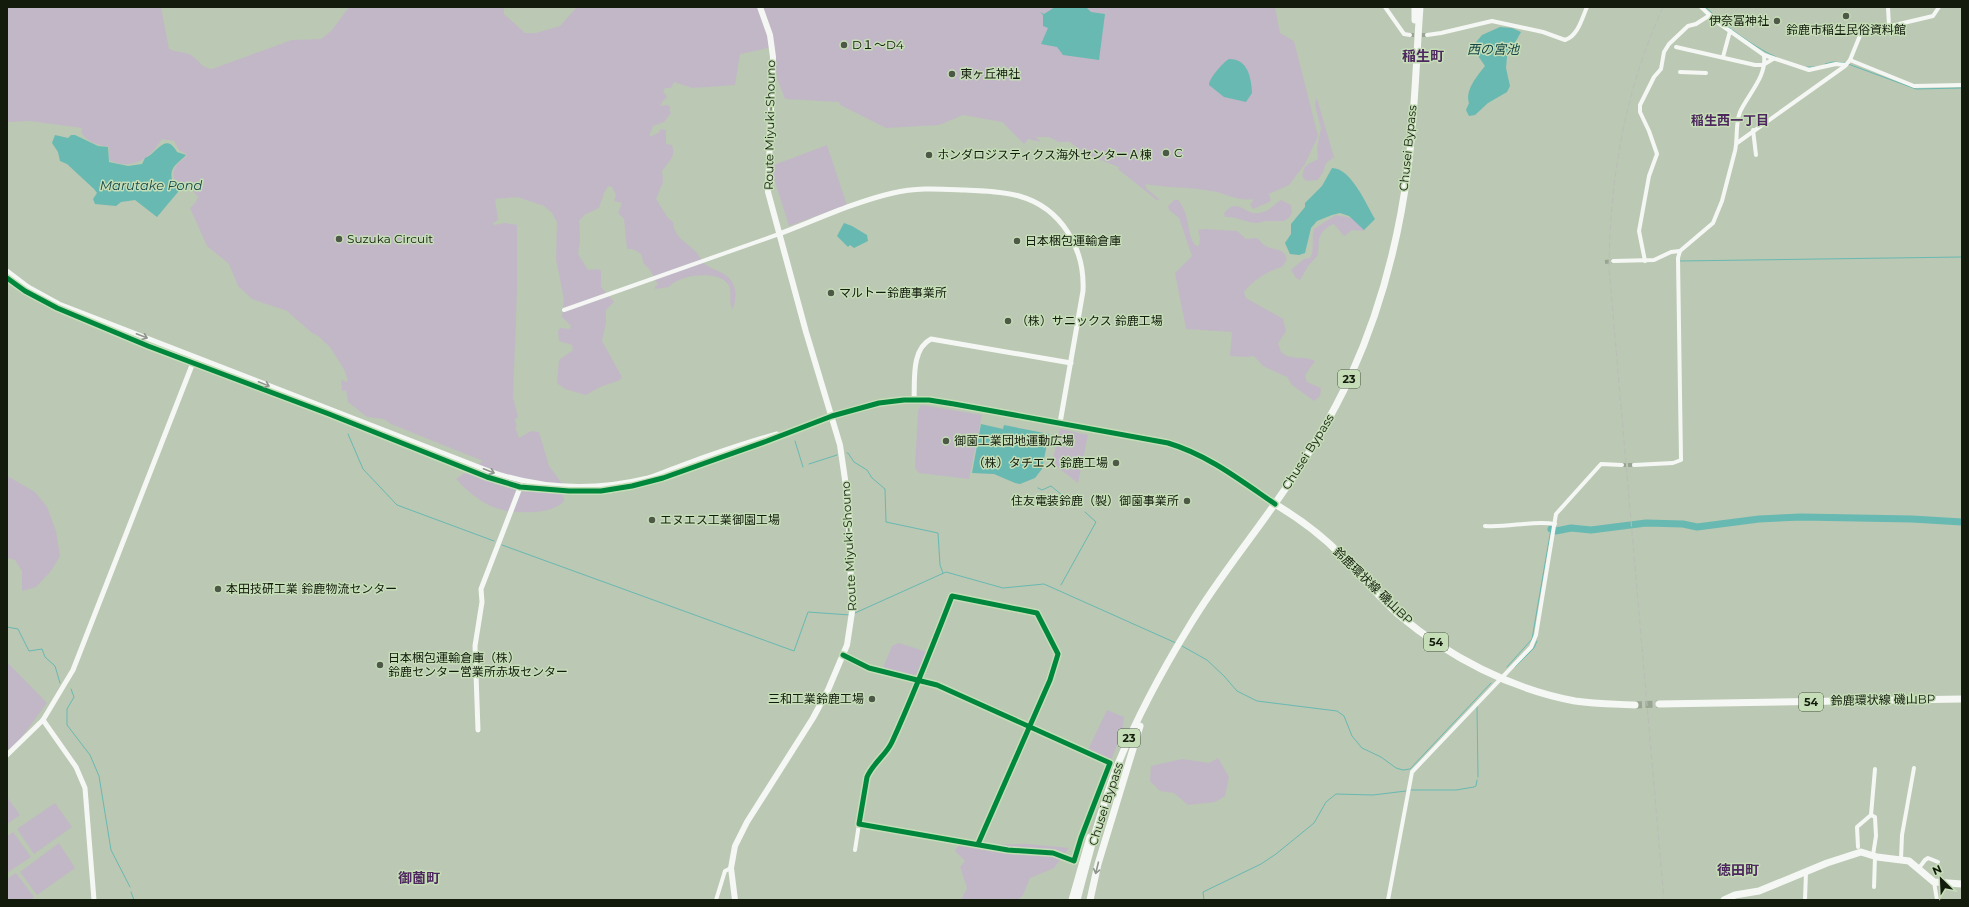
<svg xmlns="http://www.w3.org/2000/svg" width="1969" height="907" viewBox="0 0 1969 907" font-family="Montserrat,'Noto Sans JP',sans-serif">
<rect width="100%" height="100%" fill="#bbc8b3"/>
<g fill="#c2b7c7">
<path d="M7,7H161L169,49C176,52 185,52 191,55C200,61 201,68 212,69L292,40L321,39L332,30L349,7H504V14L525,33H536L560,26L577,7H1275L1280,33L1294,41L1318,136L1305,164L1289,185L1269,194L1271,200L1269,202L1253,209L1250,205L1254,199C1238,202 1226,193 1211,191C1190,187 1167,188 1145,184L1147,189L1159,199L1158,201L1118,169L1119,167L1087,155L1070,142H1059L1049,137H1037L1034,135L1041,142L1028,139L1024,144L1002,122L963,115L939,125L886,128L840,105L839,102L785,99L777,78L773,47L740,54L735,85L692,88L674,82L671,88H665L663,91L667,97L663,101L660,106L668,105L671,108L669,109L671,113L664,122L653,126L649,137L658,133L661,129L666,130V144L672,145C676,158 668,162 662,171L663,182L656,199L668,218L673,222C674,238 687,242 697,253C700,257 702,262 706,265C710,268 716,270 720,272C736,279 738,293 733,309C727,304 734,290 727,283C716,270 678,275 669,287L655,289V286L658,285L650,270L644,264L641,254L633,249H627L624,219L618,213L622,203L614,201L616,195L612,187L608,186L604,193L599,208L584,215L579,221L580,241L578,254L588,270L598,269L601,271V287L614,302L606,310V323L602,341L622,377L620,380L600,387L586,395L565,389L557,383L559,360L573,350L572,345L559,341L558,331L560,328L570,329L571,326L562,317L564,300L556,259L557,222L552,213L544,206L517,197L495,199L498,220L493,223L494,225L505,223L517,225V289L513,397L518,417L515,419L517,427H515L519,438L531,431L539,432L549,466L561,482L564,501C552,516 510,514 493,507C480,502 465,489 456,479L483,461L391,424L384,419L367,417L348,402L346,390L342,391L341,380L348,382L345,371L330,347L318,336L312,333L287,311L252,299L238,286L229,264L207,246L190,208L196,202L198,197L192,190L174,179C171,168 179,162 187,156L186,154L179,150L174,141L162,139C149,159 133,171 109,160V147C98,145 86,142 81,132L82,128L30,121L7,122Z"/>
<path d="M1316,99H1317L1334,157L1326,163L1323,172L1318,180L1306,181L1302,176L1304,168L1308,164L1318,159L1317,147L1321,128L1315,106Z"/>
<path d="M827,145L847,205L789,226L773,175L774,165Z"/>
<path d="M1174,200H1178C1191,216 1186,234 1195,245L1199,246L1200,239L1198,230L1205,229L1237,231L1246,239L1257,238C1261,242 1265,247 1271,248C1280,251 1283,249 1287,259L1282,267C1269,270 1252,281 1244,292L1246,298L1283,319L1286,331L1278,343L1281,352C1290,361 1304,355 1315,361L1305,375L1307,382L1321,388L1320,396L1314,401L1292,385L1287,377L1263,366L1254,356L1245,357L1230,356L1232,332L1186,329L1175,273L1192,256L1179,218L1169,210L1168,206Z"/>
<path d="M1281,200L1291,205L1292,212C1288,224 1278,221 1268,221C1264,221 1260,223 1256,223C1245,222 1236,216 1225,217L1224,213C1239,196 1244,216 1259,213C1269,212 1273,205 1281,200Z"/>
<path d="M1336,215L1356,219L1365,231L1352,230L1344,236L1334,224L1329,226L1323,231L1319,238L1318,255L1308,266L1300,280L1296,278L1291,270L1304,259L1310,258C1315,250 1311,240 1314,229Z"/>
<path d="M921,405L982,415L969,479L919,473L915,468L918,411Z"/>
<path d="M1060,429L1088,435L1078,483L1052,463Z"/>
<path d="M7,476L35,492L47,507L56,531L60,556L51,571L36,587L22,591V571L15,560L7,558Z"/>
<path d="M899,643L927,652L919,674L914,676L883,668L892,646Z"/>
<path d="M7,662L47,703L16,745L7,750Z"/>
<path d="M1107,710L1124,717L1122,733L1111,760L1088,750Z"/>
<path d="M1218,758L1229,777L1225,796L1215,802L1188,805L1174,793L1160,791L1150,781L1151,766L1182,759L1209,763Z"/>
<path d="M7,797L20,815L7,824Z"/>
<path d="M55,803L72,827L34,854L17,829Z"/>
<path d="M13,832L31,857L7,873V836Z"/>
<path d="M59,843L75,868L37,895L20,872Z"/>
<path d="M1027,844L1069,848L1054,868L1030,878L1023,895L1018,900H961L967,888L960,867L965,861L955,851L959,845Z"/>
<path d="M16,873L34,897L30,900H7V879Z"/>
</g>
<g fill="#68b9b2">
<path d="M1055,7H1086L1091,12L1105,14L1099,60L1063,55L1057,47L1041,44L1048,28L1043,26V15L1040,12L1044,14Z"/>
<path d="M1500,27L1512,28L1521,32L1507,57L1506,68L1510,86L1507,92L1488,103L1475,115L1469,116L1466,110L1469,103C1465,90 1477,76 1485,66L1472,47L1482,35Z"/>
<path d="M1229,59C1248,59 1251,77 1252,93L1246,102L1224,97L1209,85C1208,80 1223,62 1229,59Z"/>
<path d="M55,135L68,138L71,135H75L98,146L108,147L109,162L128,166L142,164L145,158C157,154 165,131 177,152L186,155C179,163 169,166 172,180L183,186L157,217L135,200L121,202L116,206L95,204L93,199L97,193L94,189L67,164L60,161L58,152L52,143Z"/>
<path d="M1332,168C1351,168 1366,204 1375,219L1364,230L1349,216L1340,213L1332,215L1317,221L1311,228L1305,253L1299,255L1290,254L1285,243L1291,234V224L1305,207V203L1322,186Z"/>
<path d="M844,223L852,226L867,235L868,241L854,248L850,245L848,247L837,236Z"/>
<path d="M981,424L1003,429L1004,425L1049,434L1042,469L1035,478L1020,484L1015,483L994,474L972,473Z"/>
</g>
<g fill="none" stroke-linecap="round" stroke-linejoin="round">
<g stroke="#68b9b2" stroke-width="1">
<path d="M1705,7C1711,11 1715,17 1721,22C1738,34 1756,48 1776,57"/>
<path d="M1825,64L1833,62L1845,63"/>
<path d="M1848,64L1916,89L1962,88"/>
<path d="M1807,67H1816"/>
<path d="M1680,261L1962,257"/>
<path d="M348,434L363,469L397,505L494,541"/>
<path d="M795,441L803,467"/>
<path d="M847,453H848L854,462L867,470L872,478L885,489L886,522L938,533L940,565L943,573"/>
<path d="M809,464L837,455"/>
<path d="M1038,488L1042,490L1051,486L1073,504"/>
<path d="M502,545L794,651L808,612L850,615"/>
<path d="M1061,585L1096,522L1085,512"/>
<path d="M855,613L946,572L1003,588L1044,584L1176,643"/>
<path d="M7,627L18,629L29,651L42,649L45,657L55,666L60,683"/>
<path d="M1182,646L1207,660L1224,676L1237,691L1257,701L1337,711L1344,716L1352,736L1362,748L1381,757L1396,768L1403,770L1410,769L1491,683"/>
<path d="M1507,667L1532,639L1551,529"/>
<path d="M1515,667L1534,648L1537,641"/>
<path d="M71,689L74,697L67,709V725L90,755L99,776L111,850L130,887"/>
<path d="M1477,706L1478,777"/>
<path d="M1409,790H1456L1474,787L1476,786L1477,780"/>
<path d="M131,892L134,900"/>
<path d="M1204,900L1203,892L1261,864L1276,854L1314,823L1326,802L1336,794L1373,795L1406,791"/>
</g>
<path stroke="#68b9b2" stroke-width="7" d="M1551,529L1556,531L1571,528L1591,530L1646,523L1683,524L1697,527L1759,519L1801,517L1912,519L1962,522"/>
<g stroke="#99a592" stroke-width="4" stroke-dasharray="4 2" stroke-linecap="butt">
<path d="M1410,35H1427"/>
<path d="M1605,262L1613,261"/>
<path d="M1622,465H1634"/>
</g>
<path stroke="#99a592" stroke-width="7" stroke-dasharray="7 3.5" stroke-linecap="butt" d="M1635,705L1659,704"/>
<g stroke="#f5f7f4" stroke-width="4">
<path d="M1385,7L1404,34L1410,35"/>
<path d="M1701,7L1717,22L1764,55L1809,70L1836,64L1846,65"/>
<path d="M1888,7L1889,26"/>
<path d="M1427,35L1441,33L1492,21L1543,32L1565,40C1578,36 1582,18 1587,7"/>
<path d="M1676,47L1755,65H1763L1773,59"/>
<path d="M1723,57L1730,31"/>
<path d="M1850,60L1914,86L1962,85"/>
<path d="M1680,72L1706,73"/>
<path d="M1753,130L1756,155"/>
<path d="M1737,143L1845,66L1850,60L1861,33L1933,16L1939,7"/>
<path d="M1613,261L1654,260L1671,252L1680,251L1713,223L1722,201L1735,151C1738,138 1735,125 1740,112C1748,94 1767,77 1764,55"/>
<path d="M1645,261L1639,231L1649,176L1657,154L1649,131L1640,112V105L1654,77L1661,69L1664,52L1669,44L1688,26L1696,24L1710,15"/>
<path d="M564,310L779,234"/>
<path d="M1634,465L1673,463L1681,460L1678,258L1680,251"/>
<path d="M1485,526C1508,528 1532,520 1555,524"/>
<path d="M978,844L1050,680L1058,654L1037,613L952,596C933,645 914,694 892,742C886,755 873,763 867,777L859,824L1008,850L1053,853L1074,861L1081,838L1110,763"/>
<path d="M1858,847L1857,827L1871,815"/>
<path d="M855,850L859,824"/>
<path d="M1873,855L1876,836L1875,817L1871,815L1875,769"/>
<path d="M1901,859L1902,835L1914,768"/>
<path d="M1919,868L1925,860L1928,858L1938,862"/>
<path d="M1934,882L1937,900"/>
<path d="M1874,887L1875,857"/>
<path d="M716,900L725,871L731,868"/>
<path d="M1388,900L1412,772L1531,647L1536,635L1556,514L1601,464L1622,465"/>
<path d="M1805,900L1806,872"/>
</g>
<g stroke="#f5f7f4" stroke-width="5">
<path d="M779,234C816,220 854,202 893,193C917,187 941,189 965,190C983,191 1002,191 1019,196C1062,208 1085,249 1083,291L1060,423"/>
<path d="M7,271L28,287L59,304L489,471C540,489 595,491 648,478C662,474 676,467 691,462C719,452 748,442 777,434"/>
<path d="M7,278L25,291L57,308L148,346L329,414L487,477L520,487L569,491H601L632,486L663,478L767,441L832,416L879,403L904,400H929L954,404L1168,443C1208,455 1240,480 1275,504"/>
<path d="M914,399C915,381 911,349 931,339L1071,363"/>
<path d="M843,655L869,668L937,685L1110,763"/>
<path d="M43,720L76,767L85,788L94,900"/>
<path d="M478,730L475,646L482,602L481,589L521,485"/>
<path d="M7,755L43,720L73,670L194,360"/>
</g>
<path stroke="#f5f7f4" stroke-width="6" d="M735,900L731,868L735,846L747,822L813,718L828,690L847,645L852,612L848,500L840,445L806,332L768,192L773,57L770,35L760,7"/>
<g stroke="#f5f7f4" stroke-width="7">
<path d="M1275,504C1300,519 1322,535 1342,556C1362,575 1378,597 1399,615C1449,657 1511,689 1575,701C1595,704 1615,704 1635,705"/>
<path d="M1659,704L1962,699"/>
<path d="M1724,900L1735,895L1759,891L1827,863L1861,852L1877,857L1909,861L1934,882L1962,884"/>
</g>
<g stroke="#f5f7f4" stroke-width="7">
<path d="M1415,20V7"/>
<path d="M1072,900L1090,837"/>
<path d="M1077,900C1089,854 1101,808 1118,764C1137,717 1163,669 1190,625C1215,583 1246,545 1274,505C1303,464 1330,421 1351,375C1380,311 1399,238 1408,168C1415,115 1416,60 1420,7"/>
<path d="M1090,900L1098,864L1140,726"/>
</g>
<path stroke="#babeb7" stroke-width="1" stroke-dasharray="6 3" stroke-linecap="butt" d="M1663,7C1625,90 1610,177 1609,268L1664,900"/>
<defs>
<g id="cycleway">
<path d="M7,278L25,291L57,308L148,346L329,414L487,477L520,487L569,491H601L632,486L663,478L767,441L832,416L879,403L904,400H929L954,404L1168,443C1208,455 1240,480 1275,504"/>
<path d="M843,655L869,668L937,685L1110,763L1081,838L1074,861L1053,853L1008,850L859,824L867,777C873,763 886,755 892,742C914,694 933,645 952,596L1037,613L1058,654L1050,680L978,844"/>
</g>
</defs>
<use href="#cycleway" stroke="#c5deb7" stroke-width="8"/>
<use href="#cycleway" stroke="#00873e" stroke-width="5"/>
</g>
<defs><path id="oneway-shaft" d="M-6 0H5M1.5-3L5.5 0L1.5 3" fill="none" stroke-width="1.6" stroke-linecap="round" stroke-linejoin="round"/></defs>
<g stroke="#8f948c">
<use href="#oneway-shaft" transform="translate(142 336) rotate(21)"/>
<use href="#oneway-shaft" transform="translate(264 384) rotate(22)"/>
<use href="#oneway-shaft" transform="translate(489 471) rotate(21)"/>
<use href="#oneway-shaft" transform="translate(1097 868) rotate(104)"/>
</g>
<g fill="#4e5847" stroke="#c5deb7" stroke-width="1.5">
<circle cx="1846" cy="16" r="4"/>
<circle cx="1777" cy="21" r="4"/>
<circle cx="844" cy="45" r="4"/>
<circle cx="952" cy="74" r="4"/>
<circle cx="1166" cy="153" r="4"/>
<circle cx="929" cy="155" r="4"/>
<circle cx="339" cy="239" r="4"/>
<circle cx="1017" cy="241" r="4"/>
<circle cx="831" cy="293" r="4"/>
<circle cx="1008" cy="321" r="4"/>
<circle cx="946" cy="441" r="4"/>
<circle cx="1116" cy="463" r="4"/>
<circle cx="1187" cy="501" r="4"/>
<circle cx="652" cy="520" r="4"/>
<circle cx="218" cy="589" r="4"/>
<circle cx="380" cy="665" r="4"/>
<circle cx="872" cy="699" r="4"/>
</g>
<g text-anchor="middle" stroke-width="3" stroke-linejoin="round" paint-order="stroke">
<g fill="#c5deb7" stroke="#485640" stroke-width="1">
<rect x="1338" y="370" width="22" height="18" rx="3"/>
<rect x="1424" y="633" width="24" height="18" rx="3"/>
<rect x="1799" y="693" width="24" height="18" rx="3"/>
<rect x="1118" y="729" width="22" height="18" rx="3"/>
</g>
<g font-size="11" font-weight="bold" fill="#131b0d">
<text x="1349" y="383">23</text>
<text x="1436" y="646">54</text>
<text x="1811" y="706">54</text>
<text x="1129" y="742">23</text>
</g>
<g font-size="12" fill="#131b0d" stroke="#c5deb7" text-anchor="start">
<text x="1769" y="25" text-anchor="end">伊奈冨神社</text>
<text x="1846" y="34" text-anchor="middle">鈴鹿市稲生民俗資料館</text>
<text x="852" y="49">D１～D4</text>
<text x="960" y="78">東ヶ丘神社</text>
<text x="1174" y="157">C</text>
<text x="937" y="159">ホンダロジスティクス海外センターＡ棟</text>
<text x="347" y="243">Suzuka Circuit</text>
<text x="1025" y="245">日本梱包運輸倉庫</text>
<text x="839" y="297">マルトー鈴鹿事業所</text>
<text x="1016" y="325">（株）サニックス 鈴鹿工場</text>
<text x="954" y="445">御薗工業団地運動広場</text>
<text x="1108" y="467" text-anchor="end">（株）タチエス 鈴鹿工場</text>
<text x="1179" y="505" text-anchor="end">住友電装鈴鹿（製）御薗事業所</text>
<text x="660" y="524">エヌエス工業御園工場</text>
<text x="226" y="593">本田技研工業 鈴鹿物流センター</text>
<text x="388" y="662">日本梱包運輸倉庫（株）<tspan x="388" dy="14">鈴鹿センター営業所赤坂センター</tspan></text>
<text x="864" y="703" text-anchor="end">三和工業鈴鹿工場</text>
</g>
<g font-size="12" fill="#131b0d" stroke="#c5deb7">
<text transform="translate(770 125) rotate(-89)" y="4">Route Miyuki-Shouno</text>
<text transform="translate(1408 148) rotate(-84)" y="4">Chusei Bypass</text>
<text transform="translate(1308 452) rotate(-58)" y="4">Chusei Bypass</text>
<text transform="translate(849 546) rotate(-93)" y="4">Route Miyuki-Shouno</text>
<text transform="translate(1373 586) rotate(44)" y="4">鈴鹿環状線 磯山BP</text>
<text transform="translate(1883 700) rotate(-1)" y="4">鈴鹿環状線 磯山BP</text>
<text transform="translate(1106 804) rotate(-72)" y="4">Chusei Bypass</text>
</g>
<g font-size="13" font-style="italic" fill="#164746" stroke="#c5deb7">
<text x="1493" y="54">西の宮池</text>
<text x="151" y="190">Marutake Pond</text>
</g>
<g font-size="13" font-weight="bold" fill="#4d275e" stroke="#c5deb7">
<text x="1730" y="125">稲生西一丁目</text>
</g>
<g font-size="14" font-weight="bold" fill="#4d275e" stroke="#c5deb7">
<text x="1423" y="61">稲生町</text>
<text x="1738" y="875">徳田町</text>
<text x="419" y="883">御薗町</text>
</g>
</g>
<rect width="1969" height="907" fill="none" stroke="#131b0d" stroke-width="16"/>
<g transform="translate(1941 879) rotate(336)" stroke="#c5deb7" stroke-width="3" paint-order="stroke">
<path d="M0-3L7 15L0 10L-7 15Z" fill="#131b0d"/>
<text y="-6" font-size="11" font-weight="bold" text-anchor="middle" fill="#131b0d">N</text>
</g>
</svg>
